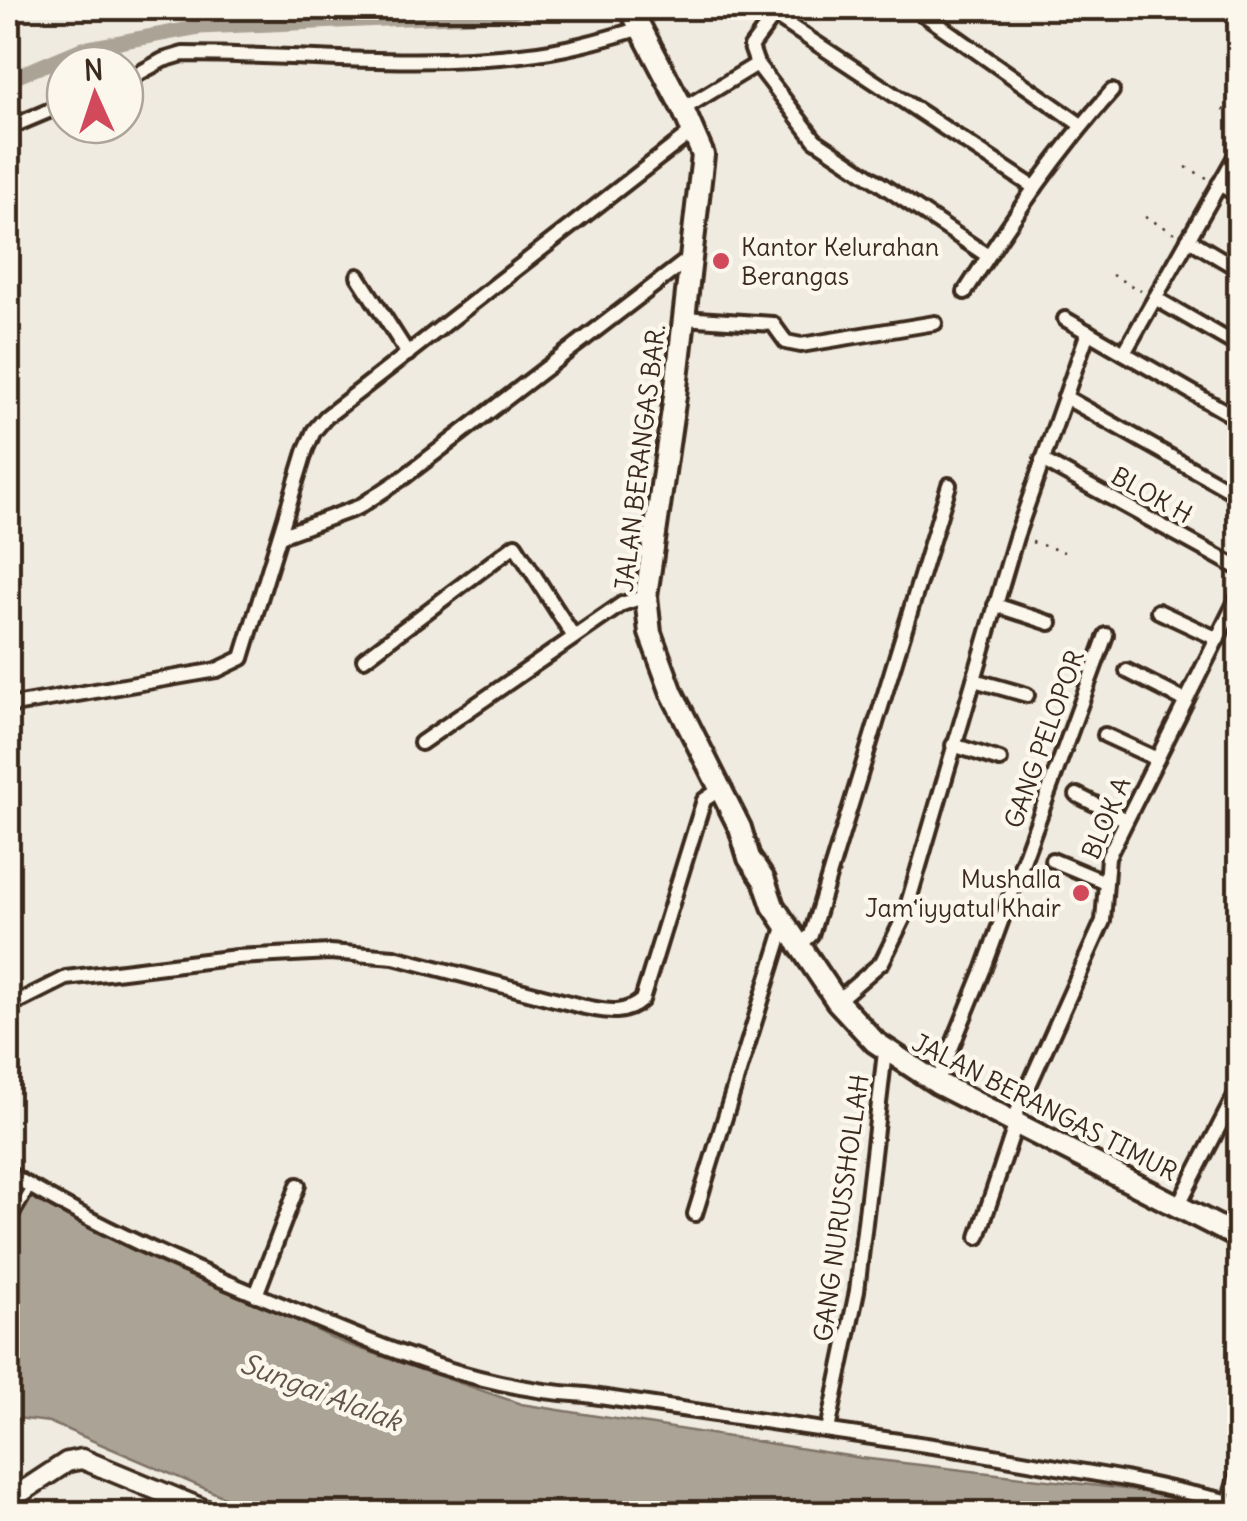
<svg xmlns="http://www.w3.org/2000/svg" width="1247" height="1521" viewBox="0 0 1247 1521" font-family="Delius,sans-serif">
<rect width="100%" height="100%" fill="#f0ebe0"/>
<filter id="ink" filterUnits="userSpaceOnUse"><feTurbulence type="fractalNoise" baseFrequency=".01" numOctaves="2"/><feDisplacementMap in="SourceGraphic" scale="20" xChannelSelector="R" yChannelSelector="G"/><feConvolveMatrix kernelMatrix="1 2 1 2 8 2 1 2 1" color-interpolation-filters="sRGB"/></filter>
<g filter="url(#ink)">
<path fill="#aca397" stroke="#7f7367" stroke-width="2.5" d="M8,1183L341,1342L521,1404L861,1458L1159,1493L1204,1504L1209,1513H262L49,1422L8,1417Z"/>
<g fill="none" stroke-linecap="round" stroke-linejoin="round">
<path stroke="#aca397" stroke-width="15" d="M8,80L82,49L200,27L498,14L526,8"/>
<path stroke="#635448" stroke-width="2.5" stroke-dasharray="12 10" stroke-linecap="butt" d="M8,1230L15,1214"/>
<defs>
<g id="lane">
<path d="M16,1213L30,1189"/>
<path d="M1227,1498L1240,1455"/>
</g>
<g id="street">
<path d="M915,8L1081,125"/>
<path d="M775,16L1035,188"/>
<path d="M757,64L815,140L988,256"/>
<path d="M125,81L163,60L183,54C295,54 409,68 521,55C563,51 602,40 641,28"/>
<path d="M683,109L757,64L751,47L780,8"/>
<path d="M8,128L65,104"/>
<path d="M1219,184L1240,196"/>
<path d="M1188,239L1240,270"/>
<path d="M358,276L408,354"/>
<path d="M965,292C1010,222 1056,153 1112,91"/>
<path d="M1155,298L1240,347"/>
<path d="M683,318L773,324L786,342L801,345L935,323"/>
<path d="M1065,319L1240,420"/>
<path d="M1124,353L1240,148"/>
<path d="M1065,397L1240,496"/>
<path d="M1042,460L1240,569"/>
<path d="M280,536L359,507L404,477L691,257"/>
<path d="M995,605L1050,623"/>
<path d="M1158,611L1218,639"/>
<path d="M364,659L515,545L574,637"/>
<path d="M1127,671L1186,701"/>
<path d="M974,680L1027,695"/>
<path d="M8,706L217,670L242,658L306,449L314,431L326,417L693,131"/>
<path d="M1105,735L1157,759"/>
<path d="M421,743L622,604L646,596"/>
<path d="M953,745L1000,760"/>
<path d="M1077,795L1126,820"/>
<path d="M1052,860L1105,882"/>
<path d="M799,946L811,935L949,485"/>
<path d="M8,997L22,1000L66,978L237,957L330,952L394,957L585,1007C606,1011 624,1016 642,1000L704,800L719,790"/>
<path d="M837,1001L882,962L904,917L1016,537L1088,332"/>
<path d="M937,1083L984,968L1106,635"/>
<path d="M1013,1121L1103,921L1108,857L1240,593"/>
<path d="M8,1173C94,1226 188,1267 282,1305C382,1347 476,1389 586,1395L960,1450L1125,1479L1240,1504"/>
<path d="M1179,1204L1240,1086"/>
<path d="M695,1214L784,927"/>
<path d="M1226,1231L1240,1206"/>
<path d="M978,1237L1016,1123"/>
<path d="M256,1295L298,1185"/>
<path d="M828,1430L857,1291L885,1052"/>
</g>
<path id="secondary" d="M8,1501L67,1462L82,1459L215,1514"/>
<path id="primary" d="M630,8L683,109L703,155L675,396L646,596L650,633L672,693L740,828L749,858L764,880L773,906L837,1001L875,1042L937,1083L1240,1238"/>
</defs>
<use href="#lane" stroke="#3b2a1e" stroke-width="14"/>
<use href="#street" stroke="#3b2a1e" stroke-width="20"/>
<use href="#secondary" stroke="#3b2a1e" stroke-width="25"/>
<use href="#primary" stroke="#3b2a1e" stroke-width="28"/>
<g stroke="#3b2a1e" stroke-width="2.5" stroke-dasharray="2.5 8" stroke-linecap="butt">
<path d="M1223,109L1240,118"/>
<path d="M1186,167L1207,178"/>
<path d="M1145,217L1175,233"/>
<path d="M1112,275L1141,291"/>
<path d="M1032,542L1064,552"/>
</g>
<use href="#lane" stroke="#fbf7ec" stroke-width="6"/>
<use href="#street" stroke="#fbf7ec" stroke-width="12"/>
<use href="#secondary" stroke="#fbf7ec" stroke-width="18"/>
<use href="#primary" stroke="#fbf7ec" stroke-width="20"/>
</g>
</g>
<g fill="#d1495b" stroke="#fbf7ec" stroke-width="4">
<circle cx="721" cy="261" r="10"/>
<circle cx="1081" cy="893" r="10"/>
</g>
<g text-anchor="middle" stroke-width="9" stroke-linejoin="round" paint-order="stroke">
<g font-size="25" fill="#3b2a1e" stroke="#fbf7ec" text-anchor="start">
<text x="741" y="256">Kantor Kelurahan<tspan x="741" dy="29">Berangas</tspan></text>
<text x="1061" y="888" text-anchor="end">Mushalla<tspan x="1061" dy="29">Jam'iyyatul Khair</tspan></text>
</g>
<g font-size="25" fill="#3b2a1e" stroke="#fbf7ec">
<text transform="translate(640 458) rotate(-83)" y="9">JALAN BERANGAS BAR.</text>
<text transform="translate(1152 495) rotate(29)" y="9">BLOK H</text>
<text transform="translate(1044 739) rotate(-70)" y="9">GANG PELOPOR</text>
<text transform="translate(1106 818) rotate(-67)" y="9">BLOK A</text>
<text transform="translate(1045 1107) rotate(27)" y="9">JALAN BERANGAS TIMUR</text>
<text transform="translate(841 1208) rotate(-82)" y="9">GANG NURUSSHOLLAH</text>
</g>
<g font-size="28" font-style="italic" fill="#635448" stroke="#fbf7ec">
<text transform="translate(321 1392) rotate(21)" y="10">Sungai Alalak</text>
</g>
</g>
<rect width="1247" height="1521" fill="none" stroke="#fbf7ec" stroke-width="40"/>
<rect x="20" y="20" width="1207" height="1481" fill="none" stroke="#3b2a1e" stroke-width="4" filter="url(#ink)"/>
<g transform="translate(95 95) rotate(357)"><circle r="48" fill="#fbf7ec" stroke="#aea59a" stroke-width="2.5"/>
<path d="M0-8L18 38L0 25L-18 38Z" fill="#d1495b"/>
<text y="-15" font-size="28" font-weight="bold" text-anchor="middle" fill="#3b2a1e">N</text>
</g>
</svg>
